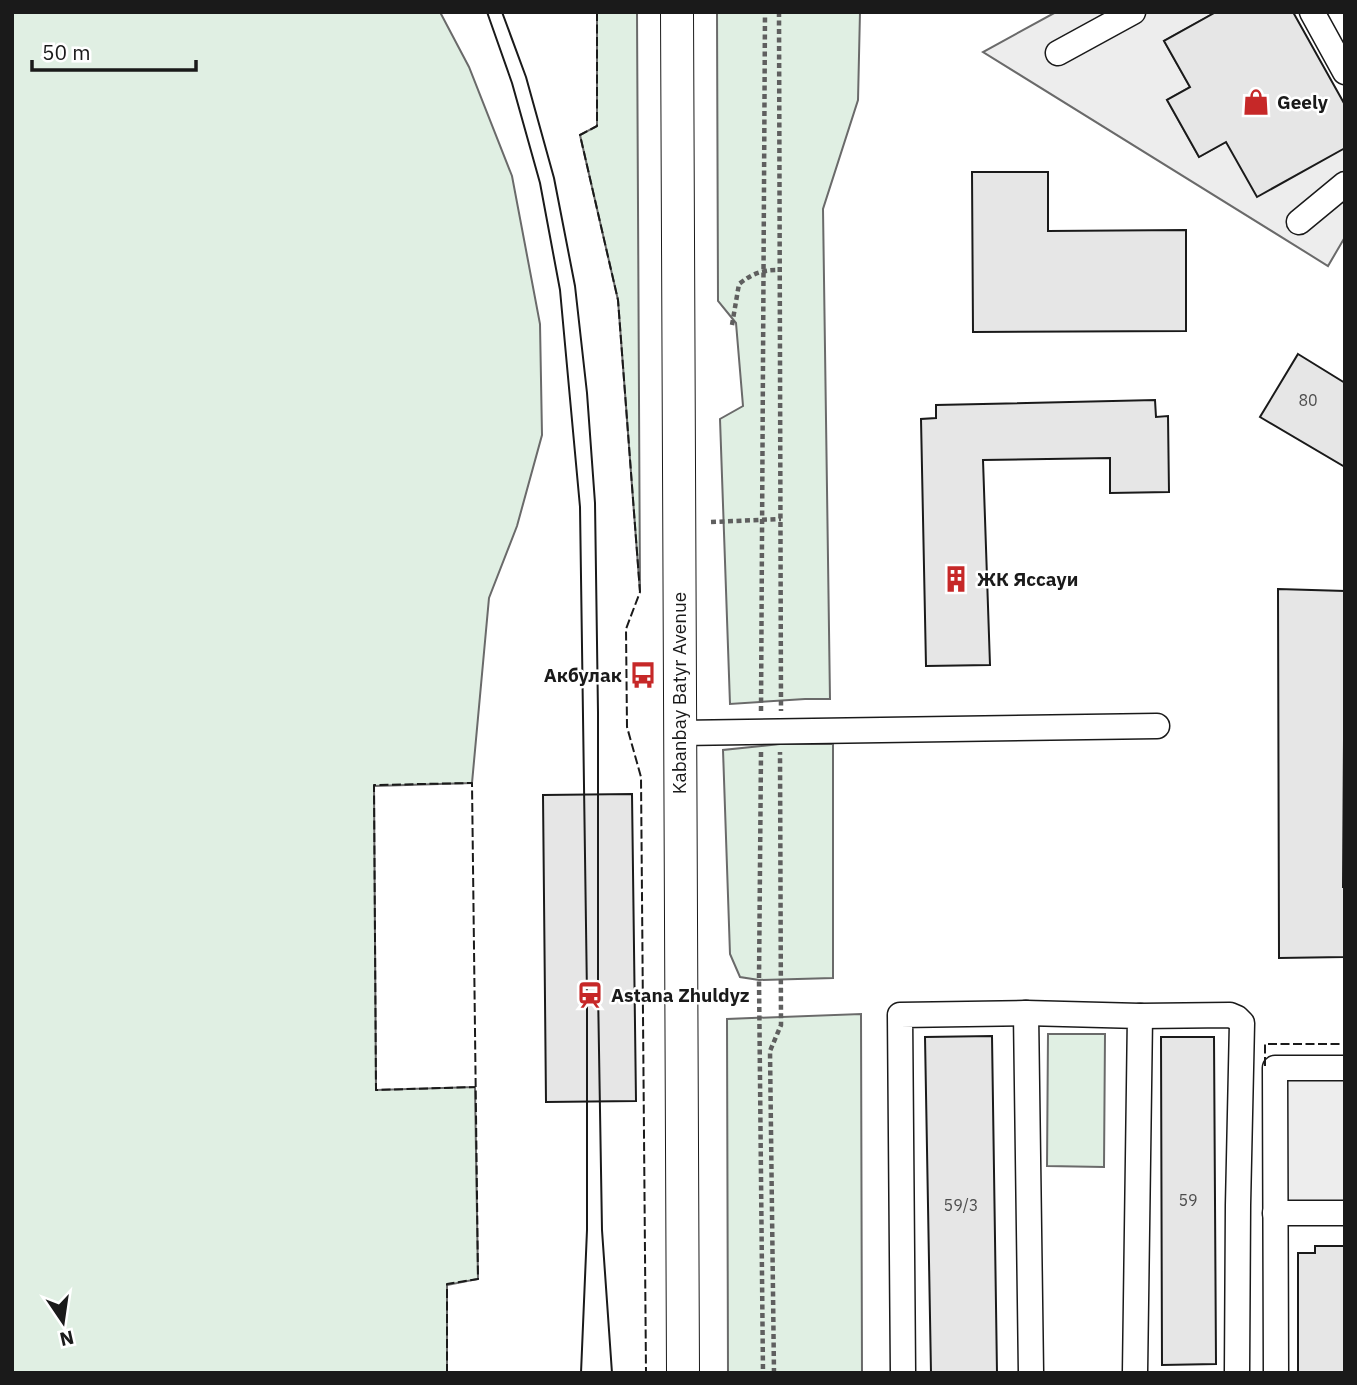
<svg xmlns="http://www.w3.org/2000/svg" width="1357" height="1385" viewBox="0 0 1357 1385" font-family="'IBM Plex Sans',sans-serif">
<rect width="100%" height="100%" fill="#fff"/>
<g fill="#e0efe3" stroke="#6a6a6a" stroke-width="2">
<path d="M12,12H440L469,67L512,176L540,324L542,435L517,526L489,598L472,783L374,786L376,1090L475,1087L478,1279L447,1285V1373H12Z"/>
<path d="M597,12H637L640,592L618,300L580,135L597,126Z"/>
<path d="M717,12H860L858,100L823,209L830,699H805L730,704L720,419L743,406L736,323L718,301Z"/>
<path d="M780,744H833V978L759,980L740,977L730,954L723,750Z"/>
<path d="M861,1014L862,1373H728L727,1019Z"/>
<path d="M1048,1034H1105L1104,1167L1047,1166Z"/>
</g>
<g fill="#ededed" stroke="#6a6a6a" stroke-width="2">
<path d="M1056,12H1216L1164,41L1190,87L1167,100L1199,157L1226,142L1345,148V237L1328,266L983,52Z"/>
<rect x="1275" y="1068" width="70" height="145"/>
</g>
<g fill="#e6e6e6" stroke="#1a1a1a" stroke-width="2">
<path d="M1216,12H1293L1345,105V148L1257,197L1226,142L1199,157L1167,100L1190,87L1164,41Z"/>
<path d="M972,172H1048V231L1186,230V331L973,332Z"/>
<path d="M1298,354L1345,383V467L1260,417Z"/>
<path d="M1155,400L1156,417L1168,416L1169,492L1110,493V458L983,460L990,665L926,666L921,419L936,418V405Z"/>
<path d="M1278,589L1345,591L1343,887H1345V957L1279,958Z"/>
<path d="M632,794L636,1101L546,1102L543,795Z"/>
<path d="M992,1036L997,1373H931L925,1037Z"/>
<path d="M1161,1037H1214L1216,1364L1162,1365Z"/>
<path d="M1315,1246H1345V1373H1298V1253H1315Z"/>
</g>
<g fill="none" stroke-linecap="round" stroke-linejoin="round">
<defs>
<g id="minor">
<path d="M1312,12L1345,72"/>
<path d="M1058,53L1133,12"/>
<path d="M1299,222L1345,184"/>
<path d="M680,733L1157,726"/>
<path d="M1026,1013L1031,1373"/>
<path d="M1140,1016L1230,1015L1237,1018L1242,1023L1238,1205L1237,1373"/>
<path d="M1275,1213H1345"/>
<path d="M903,1373L900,1015L1026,1013L1140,1016L1135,1373"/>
<path d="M1276,1373L1275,1068H1345"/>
</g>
<path id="major" d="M677,12L683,1373"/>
</defs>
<use href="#minor" stroke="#1a1a1a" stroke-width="27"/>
<use href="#major" stroke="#1a1a1a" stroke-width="34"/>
<g stroke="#5f5f5f" stroke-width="4.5" stroke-dasharray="5 3.5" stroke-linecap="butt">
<path d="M779,12L781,711"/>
<path d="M732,325L739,284C753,273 762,270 779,270"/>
<path d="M711,522L781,519"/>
<path d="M761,711L765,12"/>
<path d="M761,752L759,980L763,1373"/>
<path d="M774,1373L770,1051L781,1025L780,752"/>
</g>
<use href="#minor" stroke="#fff" stroke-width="24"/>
<use href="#major" stroke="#fff" stroke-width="32"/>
<g stroke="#1a1a1a" stroke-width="2">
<path d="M487,12L512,83L540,183L560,290L580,507L587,995V1230L581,1373"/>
<path d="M502,12L526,77L554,178L575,286L587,393L595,503L598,712V990L602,1230L612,1373"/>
</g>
<g stroke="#1a1a1a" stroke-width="2" stroke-dasharray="9 3.5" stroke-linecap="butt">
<path d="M597,12V126L580,135L618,300L640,592L626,629L627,727L641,777L646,1373"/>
<path d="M1265,1066V1044H1345"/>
<path d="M447,1373V1284L478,1279L472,783L374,785L376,1090L475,1087"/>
</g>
</g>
<defs>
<symbol id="shop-bare" viewBox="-9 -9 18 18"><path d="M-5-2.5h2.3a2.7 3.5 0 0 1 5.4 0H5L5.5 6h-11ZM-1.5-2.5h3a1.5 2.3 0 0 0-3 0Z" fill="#c62828" stroke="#fff" stroke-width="2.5" paint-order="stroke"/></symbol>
<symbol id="building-bare" viewBox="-9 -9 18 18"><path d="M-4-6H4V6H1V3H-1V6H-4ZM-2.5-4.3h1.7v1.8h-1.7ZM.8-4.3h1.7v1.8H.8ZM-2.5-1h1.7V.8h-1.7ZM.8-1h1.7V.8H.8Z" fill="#c62828" stroke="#fff" stroke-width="2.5" paint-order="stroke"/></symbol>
<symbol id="bus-bare" viewBox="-9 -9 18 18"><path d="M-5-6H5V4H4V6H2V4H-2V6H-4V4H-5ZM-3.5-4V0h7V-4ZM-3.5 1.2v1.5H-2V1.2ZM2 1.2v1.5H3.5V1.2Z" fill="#c62828" stroke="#fff" stroke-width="2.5" paint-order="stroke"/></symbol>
<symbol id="station-bare" viewBox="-9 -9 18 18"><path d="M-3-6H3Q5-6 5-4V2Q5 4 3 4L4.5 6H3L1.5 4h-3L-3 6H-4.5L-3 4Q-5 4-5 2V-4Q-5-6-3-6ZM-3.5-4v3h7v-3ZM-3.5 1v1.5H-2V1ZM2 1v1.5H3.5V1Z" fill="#c62828" stroke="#fff" stroke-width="2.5" paint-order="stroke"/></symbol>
</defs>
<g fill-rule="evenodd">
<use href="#shop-bare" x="1237" y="83" width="38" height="38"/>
<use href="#building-bare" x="937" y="560" width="38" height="38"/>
<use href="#bus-bare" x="624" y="656" width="38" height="38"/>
<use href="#station-bare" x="571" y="976" width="38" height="38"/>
</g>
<g text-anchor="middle" stroke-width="5" stroke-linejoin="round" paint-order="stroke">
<g font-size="16" fill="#4d4d4d">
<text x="1308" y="406">80</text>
<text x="1188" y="1206">59</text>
<text x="961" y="1211">59/3</text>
</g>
<g font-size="19" font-weight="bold" fill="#1a1a1a" stroke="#fff" text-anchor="start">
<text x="1277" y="109">Geely</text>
<text x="977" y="586">ЖК Яссауи</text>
<text x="622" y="682" text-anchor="end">Акбулак</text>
<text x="611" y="1002">Astana Zhuldyz</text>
</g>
<g font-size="19" fill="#1a1a1a" stroke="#fff">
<text transform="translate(679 693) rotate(-90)" y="7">Kabanbay Batyr Avenue</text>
</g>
</g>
<rect width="1357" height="1385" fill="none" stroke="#1a1a1a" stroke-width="28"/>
<g transform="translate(63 1322) rotate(167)" stroke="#ffffff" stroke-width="5" paint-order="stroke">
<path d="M0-5L12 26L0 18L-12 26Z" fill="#1a1a1a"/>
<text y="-10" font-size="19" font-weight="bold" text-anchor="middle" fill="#1a1a1a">N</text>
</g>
<path d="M32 60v10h164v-10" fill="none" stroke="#1a1a1a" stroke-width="3.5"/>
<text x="42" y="60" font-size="21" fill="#1a1a1a" stroke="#ffffff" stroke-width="5" paint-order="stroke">50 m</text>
</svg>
